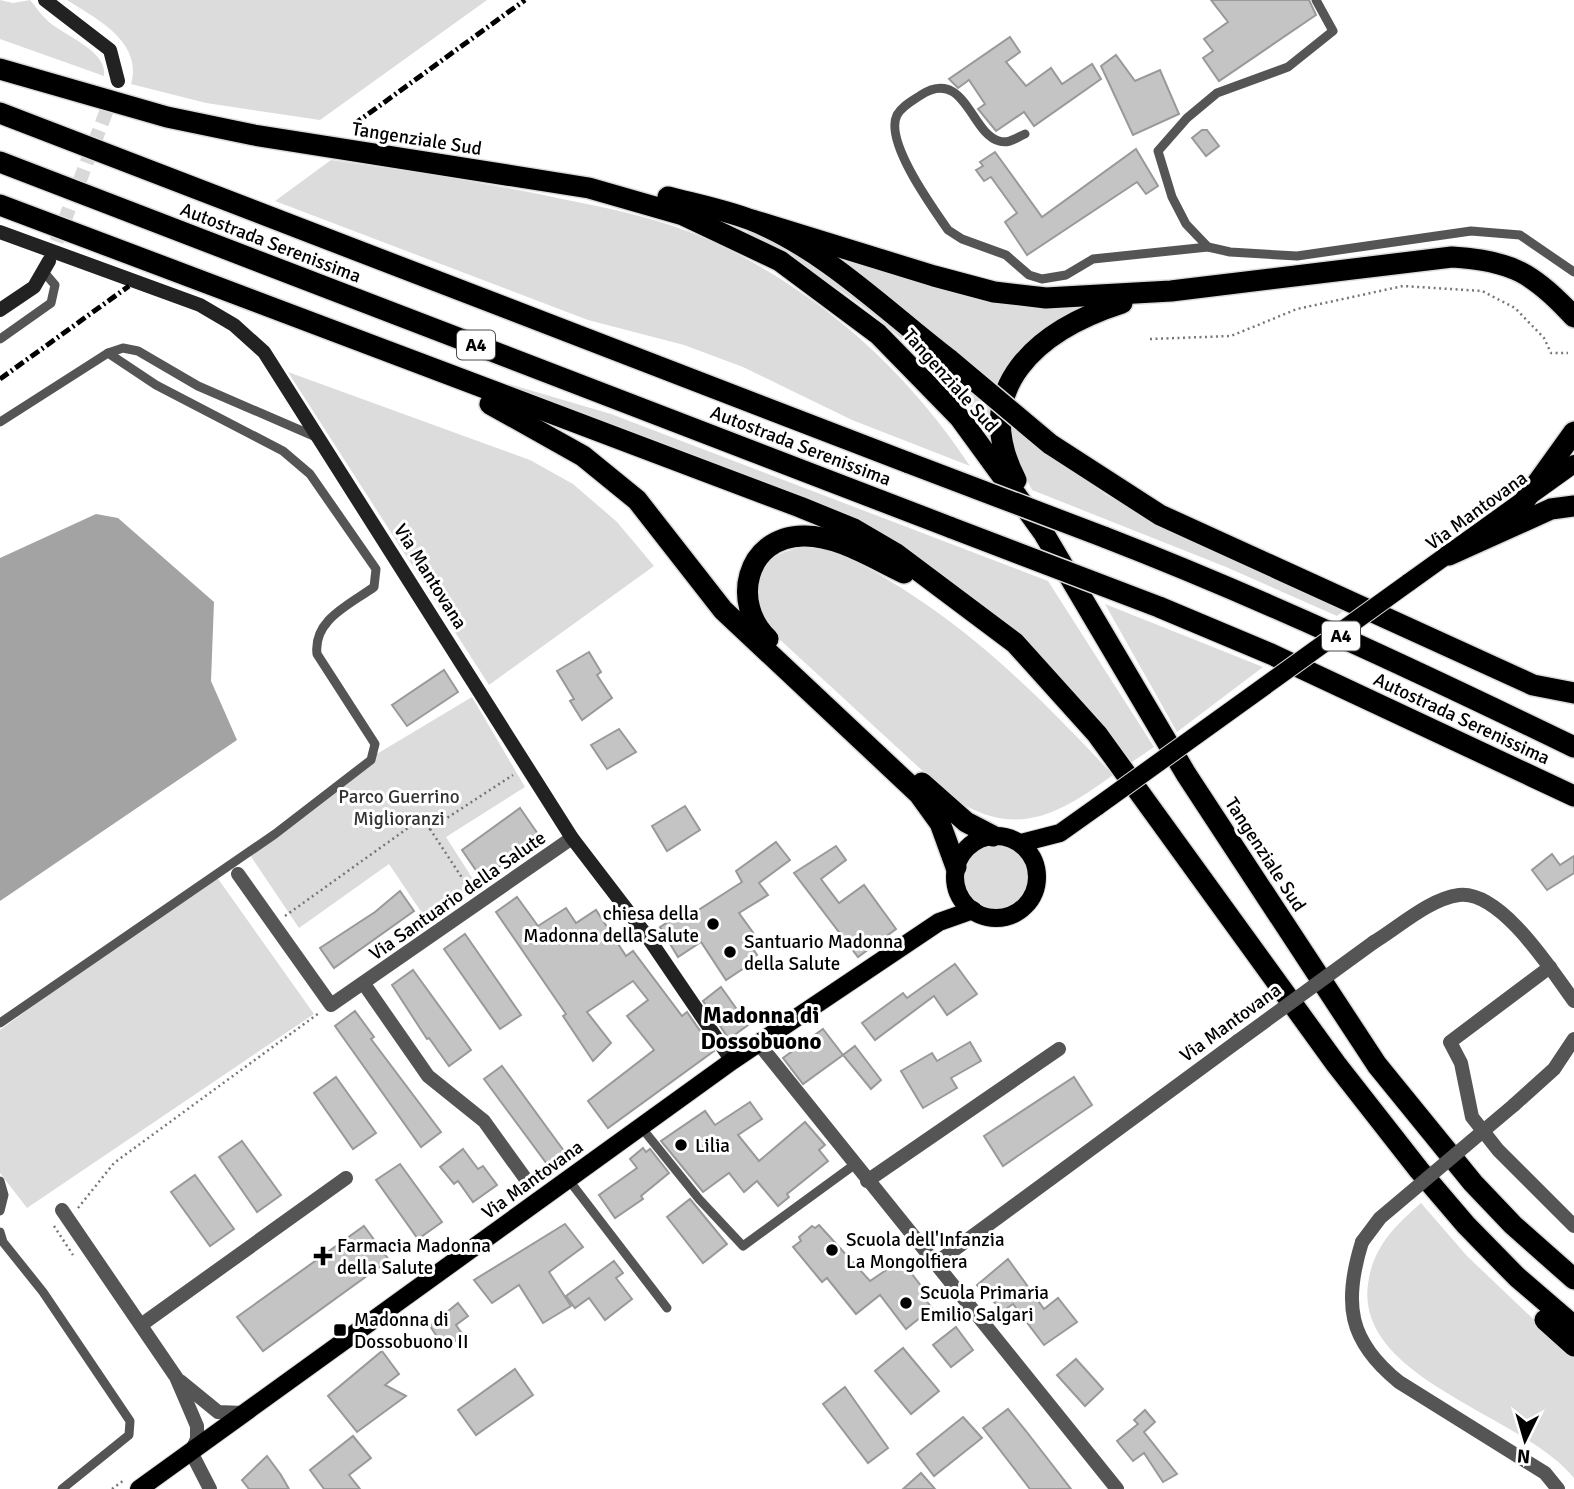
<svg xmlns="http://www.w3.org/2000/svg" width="1574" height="1489" viewBox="0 0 1574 1489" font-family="Signika,sans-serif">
<rect width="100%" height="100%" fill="#fff"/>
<g fill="#dcdcdc">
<path d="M0,0L13,3L30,0C36,7 42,16 49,22C65,36 108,51 104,76L0,39Z"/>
<path d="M67,0H487L320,120L206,103L131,84C143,42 97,19 67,0Z"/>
<path d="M331,160C411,171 488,183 567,200C613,209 661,219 704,238C814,287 904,366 970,466L852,420L743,367L684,345L588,320L275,201Z"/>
<path d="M748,229L809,262L866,304L993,412L989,440C966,414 948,386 924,361C874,308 810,269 747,233Z"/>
<path d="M819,247L1083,306L1060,320L996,389Z"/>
<path d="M288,372L530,460L573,484L617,522L654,566L489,685Z"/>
<path d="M509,384L611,414L1048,581L1154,747L1129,764L927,567L508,388Z"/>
<path d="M1010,424L1106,495L1180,532L1347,608L1337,616L1226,567L1032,490L1013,451Z"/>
<path d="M821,545C943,600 1023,679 1113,775C1058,815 1015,840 951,797L765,626C738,571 769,549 821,545Z"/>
<path d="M1105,604L1263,667L1177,732Z"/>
<path d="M472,697L525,787L446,837L478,887L428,922L389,864L299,928L248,852L370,758Z"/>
<circle cx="997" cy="877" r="33"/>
<path d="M214,873L314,1014L27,1208L0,1173V1030Z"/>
<path d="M1421,1203L1467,1256L1574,1358V1478C1524,1415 1355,1380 1368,1284C1373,1247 1394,1227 1421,1203Z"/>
</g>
<path fill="#a3a3a3" d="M96,514L118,518L214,602L211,681L237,740L0,901V558Z"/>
<g fill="#c4c4c4" stroke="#999" stroke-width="2">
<path d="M1211,0H1309L1316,15L1219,81L1203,58L1213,51L1204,39L1228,22Z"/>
<path d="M1010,37L1020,52L1006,62L1026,86L1051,68L1062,84L1092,64L1101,79L1034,126L1024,112L996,131L978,109L985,104L969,80L958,88L949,79Z"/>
<path d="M1116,55L1135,81L1160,70L1179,114L1133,135L1101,66Z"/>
<path d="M1202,130H1207L1219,146L1206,156L1192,138Z"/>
<path d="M1136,149L1158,186L1146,194L1137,182L1027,255L1005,222L1017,213L991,177L984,181L976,170L983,166L980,162L995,152L1042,217Z"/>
<path d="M589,652L601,672L597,675L612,698L582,720L570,701L574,699L557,671Z"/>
<path d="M444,670L458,692L407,726L392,705Z"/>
<path d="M619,729L636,752L607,769L591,745Z"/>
<path d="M685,806L700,830L667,851L652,826Z"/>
<path d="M520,808L540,837L482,879L462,850Z"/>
<path d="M776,842L790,860L759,883L768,895L739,913L754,934L746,938L757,955L750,959L753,962L726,980L701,942L678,957L660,927L689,909L692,914L742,882L736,871Z"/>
<path d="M836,846L846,860L821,879L839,903L864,885L896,929L858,957L794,873Z"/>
<path d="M1552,854L1560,865L1574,856V873L1547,890L1532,870Z"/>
<path d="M400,891L414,911L334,968L320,948L375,912Z"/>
<path d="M517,897L538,926L566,908L576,923L596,910L626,956L633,951L682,1016L687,1012L714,1051L608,1128L588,1101L654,1050L627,1016L648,1000L633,981L587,1012L611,1043L593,1061L563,1016L566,1014L496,912Z"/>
<path d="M465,934L521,1015L500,1029L444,949Z"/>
<path d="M955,964L977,994L947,1015L934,996L875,1040L862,1023L903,993L907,998Z"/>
<path d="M413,970L471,1050L449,1066L429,1038L427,1039L392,985Z"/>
<path d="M721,987L748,1025L729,1039L703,1001Z"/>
<path d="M355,1011L374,1037L371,1039L441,1132L421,1147L335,1026Z"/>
<path d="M823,1029L843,1055L803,1084L783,1058Z"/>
<path d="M970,1042L981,1061L951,1078L957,1088L923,1108L901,1071L932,1053L937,1061Z"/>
<path d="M855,1046L881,1080L871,1089L843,1055Z"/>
<path d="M502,1066L564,1151L547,1164L484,1079Z"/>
<path d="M336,1077L376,1133L353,1149L314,1093Z"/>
<path d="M1074,1077L1092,1105L1003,1166L984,1136Z"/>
<path d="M750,1102L762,1119L738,1135L759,1161L805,1122L825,1145L819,1150L828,1161L787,1194L789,1197L778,1206L757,1181L744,1192L729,1173L703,1192L661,1141L705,1111L715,1125Z"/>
<path d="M242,1141L281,1195L257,1212L219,1157Z"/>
<path d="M643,1148L646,1152L650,1149L669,1173L641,1196L643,1199L615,1218L599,1195L637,1168L630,1159Z"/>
<path d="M463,1149L478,1169L483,1166L497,1185L473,1202L458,1181L454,1184L440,1167Z"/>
<path d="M400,1164L442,1222L418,1239L376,1180Z"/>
<path d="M195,1175L234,1229L210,1246L171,1192Z"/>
<path d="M690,1199L727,1244L703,1263L667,1217Z"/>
<path d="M565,1224L583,1247L549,1272L571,1306L543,1323L519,1285L492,1303L474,1280Z"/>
<path d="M819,1225L870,1281L901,1260L925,1291L921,1294L932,1308L906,1329L880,1295L856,1314L827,1278L822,1282L793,1247L801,1241L799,1237L812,1226L815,1228Z"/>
<path d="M364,1226L389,1260L263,1351L237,1317Z"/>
<path d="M1008,1259L1044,1309L1058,1298L1077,1322L1044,1345L1013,1304L1003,1311L977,1285Z"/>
<path d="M614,1261L623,1273L616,1278L632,1299L605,1320L589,1298L575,1308L566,1296Z"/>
<path d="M458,1303L468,1316L456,1325L463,1335L445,1349L430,1326Z"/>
<path d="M956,1327L973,1350L951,1367L933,1345Z"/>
<path d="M903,1348L939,1391L911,1414L875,1371Z"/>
<path d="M382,1351L399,1374L385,1385L406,1396L357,1432L328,1396Z"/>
<path d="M1076,1359L1103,1389L1085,1406L1057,1375Z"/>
<path d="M515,1369L533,1395L476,1435L458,1410Z"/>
<path d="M845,1387L888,1448L868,1463L823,1404Z"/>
<path d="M1008,1409L1026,1431L1071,1489H1030L983,1428Z"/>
<path d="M1145,1410L1155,1422L1144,1432L1177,1474L1163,1482L1144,1453L1133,1461L1117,1441L1138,1424L1134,1420Z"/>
<path d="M963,1417L982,1438L934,1476L917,1454Z"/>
<path d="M353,1436L371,1458L349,1475L360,1489H324L310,1470Z"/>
<path d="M267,1456L281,1475L289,1489H249L242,1480Z"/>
<path d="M921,1473L935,1489H903Z"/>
</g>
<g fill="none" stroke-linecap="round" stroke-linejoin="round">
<path stroke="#d9d9d9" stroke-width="14" stroke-dasharray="14 7" stroke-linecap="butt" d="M49,261L118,81"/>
<defs>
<g id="primary">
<path d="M1408,583L1574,464"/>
<circle cx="996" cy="877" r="41"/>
<path d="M1021,843L1060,833L1098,806"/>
<path d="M139,1489L732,1061L939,922L973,910"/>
</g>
<g id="highway">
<path d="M0,69L167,117L254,135L589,188L683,215L780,261L878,334L960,418L1043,532L1186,774L1377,1065L1473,1183L1513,1225L1574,1279"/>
<path d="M0,113L909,463"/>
<path d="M0,162L952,528"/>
<path d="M668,197C695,204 725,210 751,220C826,250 887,312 950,360"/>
<path d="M0,205L800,507L854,529L895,553L1015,643L1097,734L1336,1064L1419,1170L1466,1225L1517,1277L1574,1326"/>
<path d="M752,220L934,276L994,292L1046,298L1171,291L1452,257C1511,260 1535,274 1574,317"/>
<path d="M490,404L583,456L637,500L723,610L919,794L940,823L956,867"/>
<path d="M1050,444L1160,515L1533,685L1574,693"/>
<path d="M1016,480C968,388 1038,330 1122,303"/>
<path d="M1525,500L1574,432"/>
<path d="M1104,537C1264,599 1419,672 1574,747"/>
<path d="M1449,555L1551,509L1574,506"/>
<path d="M1159,607L1271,654L1574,796"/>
<path d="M768,639C731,604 745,537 803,536C837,535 874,559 904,573"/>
<path d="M922,783L966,822L993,836"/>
<path d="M1545,1320L1574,1346"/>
</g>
</defs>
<use href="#primary" stroke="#dbdbdb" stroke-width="20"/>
<use href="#highway" stroke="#dbdbdb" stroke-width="24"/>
<g stroke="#777" stroke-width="2.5" stroke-dasharray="2 3.5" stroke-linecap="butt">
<path d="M1150,339L1231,336L1297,309L1403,286L1482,291L1515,308L1544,338L1551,353H1568"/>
<path d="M430,829L470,890"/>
<path d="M285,916L415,823L420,822L430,829L513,775"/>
<path d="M78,1208L114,1163L319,1013"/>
<path d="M54,1226L73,1255"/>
<path d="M112,1489L124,1480"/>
</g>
<g stroke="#555" stroke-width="9">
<path d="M1316,0L1333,31L1288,67L1217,93L1187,118L1158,151L1172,197L1186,224L1208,247L1230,252L1297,256L1471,231L1520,235L1574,272"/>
<path d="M1025,134C1016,138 1009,144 999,141C971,134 965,67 921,95C912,101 902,106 897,115C884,141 932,207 948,230L962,239L1006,255L1029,275L1042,279L1066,275L1093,259L1208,247"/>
<path d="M0,339L51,303L55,285L43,271"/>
<path d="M108,353L123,348L138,351L198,386L316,437"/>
<path d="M0,422L108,353L156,385L283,451L310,474L376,569L374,587C349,605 313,620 317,654L375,744L371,760L275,834L0,1023"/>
<path d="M641,1127L699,1199L743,1246L854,1165"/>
<path d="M568,1179L667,1308"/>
<path d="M0,1181L4,1195L0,1211"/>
<path d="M0,1232L3,1242L43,1292L130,1421L129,1435L62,1489"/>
</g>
<g stroke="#555" stroke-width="14">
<path d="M238,874L331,1005L572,838"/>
<path d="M1374,942C1399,927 1429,899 1459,895C1501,890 1552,971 1574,1001"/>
<path d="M1550,967L1450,1042L1461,1063L1472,1117L1498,1150L1574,1226"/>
<path d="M364,984L428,1076L484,1121L525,1178"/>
<path d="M759,1044L1117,1489"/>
<path d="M1514,1105L1554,1069L1574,1039"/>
<path d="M867,1181L1059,1049"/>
<path d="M62,1210L176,1377L197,1426V1439L191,1452L210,1489"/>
<path d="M1362,1242C1343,1303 1348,1341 1399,1382L1545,1473L1558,1489"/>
<path d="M936,1263L1238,1041"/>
<path d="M141,1325L346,1178"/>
<path d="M180,1381L218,1412L244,1413"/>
</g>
<g stroke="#222" stroke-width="14">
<path d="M45,0L110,50L118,81"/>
<path d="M0,232L200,305L234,325L264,352L572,838L647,936L732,1061"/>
<path d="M0,310L34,287L49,261"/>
</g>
<use href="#primary" stroke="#000" stroke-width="18"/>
<use href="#highway" stroke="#000" stroke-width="21"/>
<g stroke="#000" stroke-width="5" stroke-dasharray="10 3.5 2 3.5" stroke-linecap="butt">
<path d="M353,125L525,0"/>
<path d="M0,379L129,286"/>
</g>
<defs>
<path id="primary-bridge" d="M1098,806L1408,583"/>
<g id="highway-bridge">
<path d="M950,360L1050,444"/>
<path d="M909,463L1104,537"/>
<path d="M952,528L1159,607"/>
</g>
</defs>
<use href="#primary-bridge" stroke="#dbdbdb" stroke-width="20" stroke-linecap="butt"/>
<use href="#highway-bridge" stroke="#dbdbdb" stroke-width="24" stroke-linecap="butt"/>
<g stroke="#555" stroke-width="14">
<path d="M1238,1041L1374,942"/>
<path d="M1362,1242L1380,1218L1514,1105"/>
</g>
<use href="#primary-bridge" stroke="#000" stroke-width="18"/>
<use href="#highway-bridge" stroke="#000" stroke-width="21"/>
</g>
<g fill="#000" stroke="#fff" stroke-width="2.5">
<circle cx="713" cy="924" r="7"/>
<circle cx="730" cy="952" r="7"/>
<circle cx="681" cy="1145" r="7"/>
<circle cx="832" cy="1250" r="7"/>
<path d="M319.5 1245.5h7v7h7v7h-7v7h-7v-7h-7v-7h7z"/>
<circle cx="906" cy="1303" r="7"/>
<rect x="333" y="1323" width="14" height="14" rx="3.5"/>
</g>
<g text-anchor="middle" stroke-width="6" stroke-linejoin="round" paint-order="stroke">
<g fill="#fff" stroke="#4c4c4c" stroke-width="2">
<rect x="457" y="330.5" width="38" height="29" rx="5"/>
<rect x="1322" y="621.5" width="38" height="29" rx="5"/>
</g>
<g font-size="18" font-weight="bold" fill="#000">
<text x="476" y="351">A4</text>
<text x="1341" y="642">A4</text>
</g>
<g font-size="19" fill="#000" stroke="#fff">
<text transform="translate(417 138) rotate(9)" y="7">Tangenziale Sud</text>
<text transform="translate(271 242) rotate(21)" y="7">Autostrada Serenissima</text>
<text transform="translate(951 380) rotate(48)" y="7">Tangenziale Sud</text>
<text transform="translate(801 445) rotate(21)" y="7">Autostrada Serenissima</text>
<text transform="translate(1476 510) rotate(-36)" y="7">Via Mantovana</text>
<text transform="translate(431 576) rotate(58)" y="7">Via Mantovana</text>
<text transform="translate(1462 718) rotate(25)" y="7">Autostrada Serenissima</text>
<text transform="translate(1266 854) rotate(57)" y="7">Tangenziale Sud</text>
<text transform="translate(457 895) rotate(-35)" y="7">Via Santuario della Salute</text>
<text transform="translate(1230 1022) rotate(-36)" y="7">Via Mantovana</text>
<text transform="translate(532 1179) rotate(-36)" y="7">Via Mantovana</text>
</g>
<g font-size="19" fill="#333" stroke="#fff">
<text x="399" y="803">Parco Guerrino<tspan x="399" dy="22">Miglioranzi</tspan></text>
</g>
<g font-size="19" fill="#000" stroke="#fff" text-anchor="start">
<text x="699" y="920" text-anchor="end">chiesa della<tspan x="699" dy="22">Madonna della Salute</tspan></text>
<text x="744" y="948">Santuario Madonna<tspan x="744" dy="22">della Salute</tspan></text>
<text x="695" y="1152">Lilia</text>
<text x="846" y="1246">Scuola dell'Infanzia<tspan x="846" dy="22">La Mongolfiera</tspan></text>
<text x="337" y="1252">Farmacia Madonna<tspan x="337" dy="22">della Salute</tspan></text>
<text x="920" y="1299">Scuola Primaria<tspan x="920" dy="22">Emilio Salgari</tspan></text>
<text x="354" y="1326">Madonna di<tspan x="354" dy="22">Dossobuono II</tspan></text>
</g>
<g font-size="23" font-weight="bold" fill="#000" stroke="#fff">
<text x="761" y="1023">Madonna di<tspan x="761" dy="26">Dossobuono</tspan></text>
</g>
</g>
<g transform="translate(1525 1440) rotate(185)" stroke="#ffffff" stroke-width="5" paint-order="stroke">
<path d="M0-5L12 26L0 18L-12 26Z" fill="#000000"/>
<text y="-10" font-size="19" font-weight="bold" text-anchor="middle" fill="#000000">N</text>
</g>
</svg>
